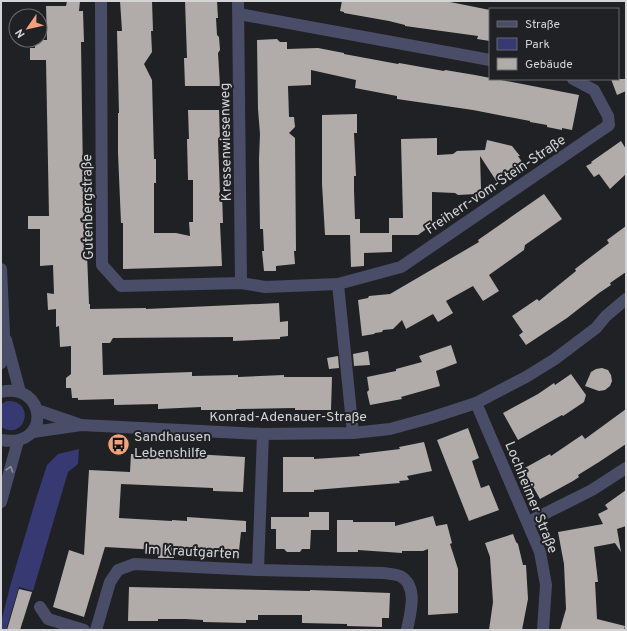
<svg xmlns="http://www.w3.org/2000/svg" width="627" height="631" viewBox="0 0 627 631" font-family="Overpass,sans-serif">
<rect width="100%" height="100%" fill="#202124"/>
<g fill="#363972">
<path d="M7,401C37,400 25,442 1,427V404Z"/>
<path d="M79,449L78,464L68,472L33,591L19,587L6,630H1V622L11,583L36,499L47,465L58,454Z"/>
</g>
<g fill="#b1acaa">
<path d="M67,1H80L79,11H83L84,42H81L83,178H84L89,304H90V309L146,308V309L279,303L280,322L288,321V336L280,337V339L233,341V337L113,338L110,343H102L103,375L192,372V376L238,375V377L284,375V377H332L331,410H295V408L236,409V410H201V407L158,409V404L114,405V399L78,400V398H72L71,388H66V378L71,374V346L60,347L59,326L56,327V309L48,310L47,293L54,294L53,265L40,266V229H28V216H49L46,60H30V48H35V40H47L46,6H66Z"/>
<path d="M120,1H152L153,31H151L152,52L144,64L152,80L154,159H156V183H154V233H176L190,236L189,222H193V180H188L187,139H189L188,110H219L220,140H218L220,194H222L223,223H220L222,266L123,269V223H121L118,153V113H119L117,31H122Z"/>
<path d="M185,1H217L218,18H216L217,35L219,37L220,50L218,53L220,86H185L184,58H187Z"/>
<path d="M342,1H445L490,10V41L477,39L478,36L405,26V25L389,21L344,13V12L340,11Z"/>
<path d="M277,39L280,42H287V49L318,48L344,53V54L398,64L399,63L444,71L445,70L475,75L579,95L572,130L562,128V130L547,127V125L530,122V121L473,110L397,99V96L355,88L356,80L311,70V85L288,86L289,117H294L295,127L289,133L295,138L296,251H294L295,264L276,266V271H264L262,251H264L263,229H260L259,159L260,134L258,109L257,40Z"/>
<path d="M611,79H626V91L617,95Z"/>
<path d="M357,114V133H354L356,176H354V190L355,219H360V233H389V218H403L401,139L437,138V155L453,154L457,151L485,150L487,140L512,146L520,156H518L522,162L518,165L519,167L497,182L480,156L481,189L476,194L458,195L455,193L432,192V225L418,235H392V252L364,253V266L351,267L350,235H325L322,184V115Z"/>
<path d="M621,141L626,149V174L610,189L599,174L594,177L586,166L592,163L591,162Z"/>
<path d="M544,194L562,219L525,245L524,250L489,275L499,291L483,301L473,286L446,301L453,313L438,322L433,314L406,329L402,320L393,329L383,330L382,332L375,333L374,334L362,336L358,300L368,298L369,296L390,294L479,242L478,240Z"/>
<path d="M626,226V272L610,283L611,285L599,293L567,318L526,345L519,335L523,332L512,316L537,299L539,301L576,271L575,269L609,243L607,240Z"/>
<path d="M451,345L457,363L436,371L440,386L401,397L402,399L370,405L367,392L369,390L367,377L396,371V369L422,362L419,356Z"/>
<path d="M368,351L370,365L354,366L353,354Z"/>
<path d="M338,356L339,368L329,369L327,358Z"/>
<path d="M602,368L608,370L611,375L612,381L610,386L605,390L599,391L585,386L591,372L596,369Z"/>
<path d="M571,374L586,395L584,402L563,416L562,415L518,440L503,413L538,394L554,383L555,385Z"/>
<path d="M626,409V444L599,462L578,475L579,477L573,481L540,499L523,469L550,454L551,456L582,435L585,439Z"/>
<path d="M468,428L479,458L472,461L481,488L489,485L499,510L469,521L437,440Z"/>
<path d="M424,442L432,471L407,476L409,480L399,481L400,483L314,490V492H283V457H314V459L360,456L359,454L400,449L399,447Z"/>
<path d="M176,453L245,457L243,492L213,491V488L121,484L119,518L172,521V520L187,521V517L246,521V532H241L239,551L214,550L213,552L174,550V558H158L159,550L105,547L84,617L53,607L69,550L84,555L89,470L130,472L131,454L176,456Z"/>
<path d="M626,490V526L617,529L621,552L615,543L594,547L598,582H595L597,619L625,626L624,630H560L566,609L564,564L558,532L603,524L598,514L608,509L605,505Z"/>
<path d="M309,512H329V530H311L310,549H302L300,552H287L284,549H276V529H271V517H309Z"/>
<path d="M433,516L436,526L447,524L452,543L450,544L458,569V613L428,615V549L423,551H402V553L358,550V552H337V520H353V522H395V526Z"/>
<path d="M513,534L516,542L518,544L523,565H526L528,599L522,630H489L493,602L490,557L485,543Z"/>
<path d="M129,587L310,591V590L390,593L389,618H382V627L347,626V624L302,623V615H258V620H246V623L203,622V620L185,619H158V621H128Z"/>
<path d="M19,589L32,592L20,630H7Z"/>
</g>
<g fill="none" stroke-linecap="round" stroke-linejoin="round">
<g stroke="#494d68" stroke-width="12">
<path d="M101,1L102,265L121,286L241,283L265,287L338,284"/>
<path d="M238,1L241,283"/>
<path d="M239,14L490,60"/>
<path d="M1,269L4,333L1,363"/>
<path d="M6,340L20,392"/>
<path d="M1,392C46,381 53,449 1,440"/>
<path d="M476,403L540,552L546,585L543,630"/>
<path d="M37,410L78,424"/>
<path d="M33,432L81,425L263,434L353,433L390,429L430,418L476,403L526,377L555,359L596,328L606,316L626,299"/>
<path d="M353,433L338,284L401,267L609,125L608,116L594,90L573,79"/>
<path d="M1,502L18,441"/>
<path d="M528,522L592,490L626,468"/>
<path d="M258,570L263,434"/>
<path d="M40,607L48,619L84,630"/>
<path d="M96,630L110,582L118,570L134,564L258,570L384,573C388,574 396,574 400,576C419,586 410,614 407,630"/>
</g>
</g>
<defs><path id="oneway-chevron" d="M-2-3.5L2.5 0L-2 3.5" fill="none" stroke-width="1.6" stroke-linecap="round" stroke-linejoin="round"/></defs>
<use stroke="#8e90a0" href="#oneway-chevron" transform="translate(10 469) rotate(-73)"/>
<defs>
<symbol id="bus-disc" viewBox="-11 -11 22 22"><circle r="9.5" fill="#f1a17c" stroke="#202124"/><path d="M-5-6H5V4H4V6H2V4H-2V6H-4V4H-5ZM-3.5-4V0h7V-4ZM-3.5 1.2v1.5H-2V1.2ZM2 1.2v1.5H3.5V1.2Z" fill="#111"/></symbol>
</defs>
<g fill-rule="evenodd">
<use href="#bus-disc" x="106" y="432" width="25" height="25"/>
</g>
<g text-anchor="middle" stroke-width="4" stroke-linejoin="round" paint-order="stroke">
<g font-size="14" fill="#d4d4d7" stroke="#202124">
<text transform="translate(225 142) rotate(-91)" y="5">Kressenwiesenweg</text>
<text transform="translate(495 184) rotate(-34)" y="5">Freiherr-vom-Stein-Straße</text>
<text transform="translate(87 207) rotate(-91)" y="5">Gutenbergstraße</text>
<text x="288" y="421">Konrad-Adenauer-Straße</text>
<text transform="translate(532 497) rotate(68)" y="5">Lochheimer Straße</text>
<text transform="translate(192 551) rotate(3)" y="5">Im Krautgarten</text>
</g>
<g font-size="14" fill="#d4d4d7" stroke="#202124" text-anchor="start">
<text x="134" y="441">Sandhausen<tspan x="134" dy="16">Lebenshilfe</tspan></text>
</g>
</g>
<rect width="627" height="631" fill="none" stroke="#d4d4d7" stroke-width="4"/>
<rect x="489" y="8" width="130" height="72" fill="#202124" stroke="#68696c"/>
<rect x="497" y="21" width="20" height="6" fill="#494d68" stroke="#68696c"/>
<text x="525" y="28" font-size="12" fill="#d4d4d7">Straße</text>
<rect x="497" y="38" width="20" height="12" fill="#363972" stroke="#68696c"/>
<text x="525" y="48" font-size="12" fill="#d4d4d7">Park</text>
<rect x="497" y="58" width="20" height="12" fill="#b1acaa" stroke="#68696c"/>
<text x="525" y="68" font-size="12" fill="#d4d4d7">Gebäude</text>
<g transform="translate(28 28) rotate(236)"><circle r="19" fill="#202124" stroke="#68696c"/>
<path d="M0-3L7 15L0 10L-7 15Z" fill="#f1a17c"/>
<text y="-6" font-size="11" font-weight="bold" text-anchor="middle" fill="#d4d4d7">N</text>
</g>
</svg>
